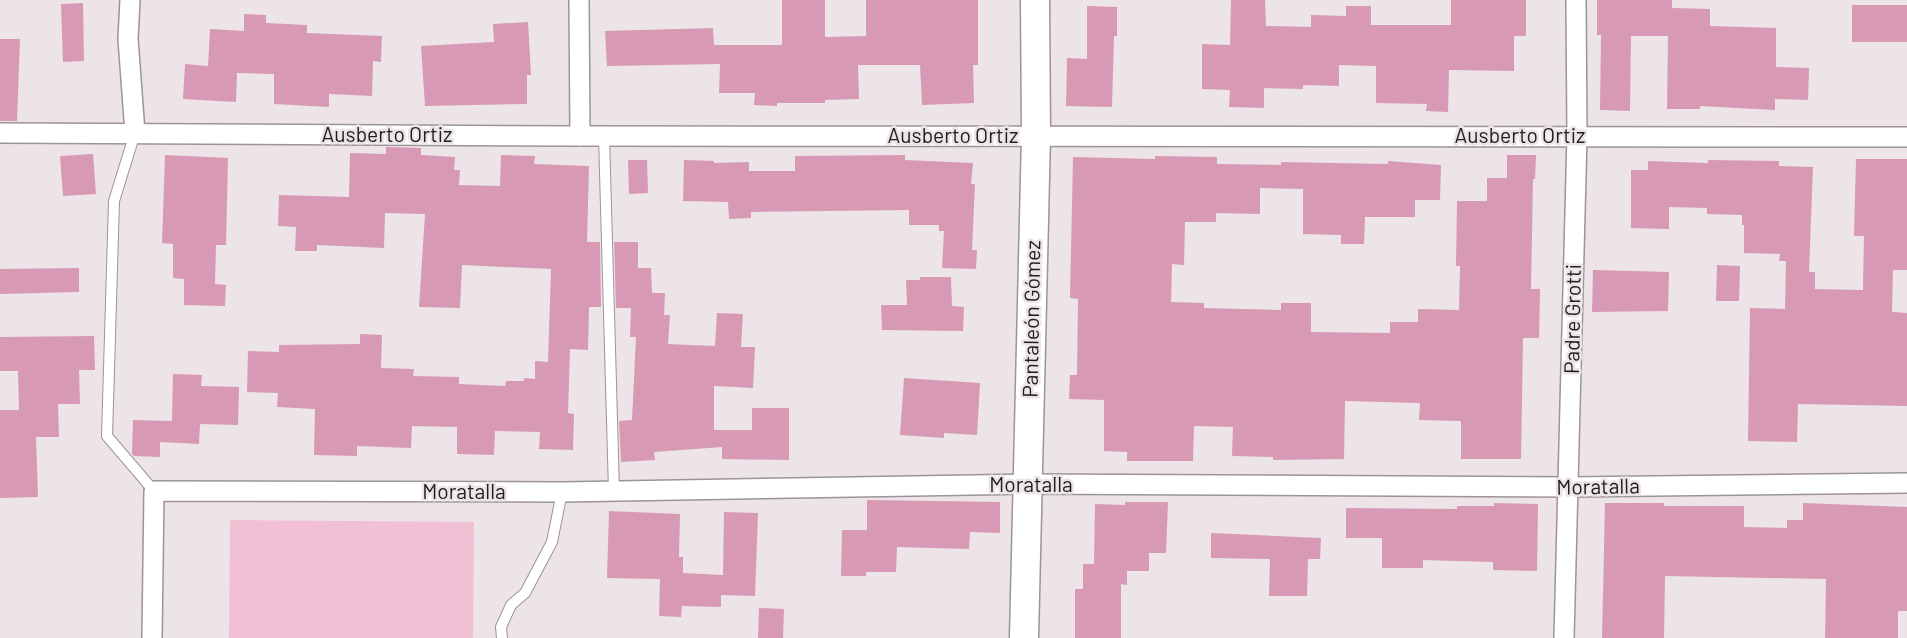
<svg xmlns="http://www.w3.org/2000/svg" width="1907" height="638" viewBox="0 0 1907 638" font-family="Barlow,sans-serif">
<rect width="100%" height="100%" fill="#ece4e7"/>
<path fill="#f1c0d4" d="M230,520L474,522L473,638H229Z"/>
<g fill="#d899b4">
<path d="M782,0H825V37L866,36V0H978V65H973L974,103L922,105L920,65H858L859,99L825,100V103H777V106L754,105L755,93H719L720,64L607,66L605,31L713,28L714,45H782Z"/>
<path d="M1231,0H1265L1266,26L1311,27V15L1346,16V6H1371V25H1451V0H1526V36H1514V71L1449,70L1448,112L1426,111L1427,104L1376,103V66L1339,65V86L1303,85V89L1264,88V108L1229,107L1230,90L1202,89V44L1230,45Z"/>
<path d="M1597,0H1672V8L1710,9V26L1776,28V67L1809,68L1808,100L1775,99V110L1700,106V109H1667L1668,36H1631L1630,111L1600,110L1601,35H1597Z"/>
<path d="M83,3L84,61L63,62L61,4Z"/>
<rect x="1852" y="5" width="55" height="37"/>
<path d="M1087,6L1117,7V36H1114L1112,107L1066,106L1067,58L1087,59Z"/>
<path d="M244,14L266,15V23L307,25V33L382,36L381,62L373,61L372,96L329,94V107L274,104V74L237,73L236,102L183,99L185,64L208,66L210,29L244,31Z"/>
<path d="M528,22L531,75H527V104L425,106L421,46L494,42L493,24Z"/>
<path d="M0,39H20L17,121H0Z"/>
<path d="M386,147L421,148V155L455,157L454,170H460L459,185L500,186L501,155L535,156L534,164L589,166L587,242H600L601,307H589L588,350L570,349L568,413L574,414L573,450L539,449L540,432L495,431L494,455L457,454V427L412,426L411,448L357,446V456L314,455L315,409L277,407L278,393L247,392L248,351L279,352V345L360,344V334L382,335L381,368L414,369L413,376L459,377V384L505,386L506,381H524V378L535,379V361L548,362L551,269L462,265L460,308L419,307L425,214L385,213L384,248L317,245V251H295L296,227L278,226L279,195L349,197L350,153L386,154Z"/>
<path d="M93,154L96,194L63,196L60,156Z"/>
<path d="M165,155L228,158L226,245H216L215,284L226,285L225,306L184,305V279L173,278V244L162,243Z"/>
<path d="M905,155V160L973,163L971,184H975L972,250H977L976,269L942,268L944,231H939V225H909V210L751,212V218L729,219L728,202L683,201L684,160L714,161V163L749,162V171H795V156Z"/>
<path d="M1507,155H1536L1535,179H1533L1531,289H1540L1539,338H1523L1521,459H1461V421L1419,420L1420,403L1345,401L1344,459L1273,460V457L1232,456L1233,427L1194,426L1193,461H1127V452L1104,451V400L1069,399L1070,375H1077L1078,299L1070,298L1073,157L1155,159V156L1217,157V164L1281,165V162L1388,164V161L1441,165L1440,200H1415V217H1365L1364,244H1341V235L1303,234V189L1260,188V214L1216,213V222H1185L1184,265L1172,264L1171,302L1204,303V308L1281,310V303H1311V332L1390,333V322H1418V309L1459,310L1460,266H1456L1457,201H1487V178H1507Z"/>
<path d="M1856,159H1907V270H1893L1892,312L1907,313V406L1798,404L1797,442L1748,441L1750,308L1785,309L1786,261H1779L1780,254L1744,253V225H1742V215L1707,214V208L1669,207V229L1631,228V170H1648V161L1708,163V160L1779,161V166L1813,167L1809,272H1815V289L1863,290L1864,236H1854Z"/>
<path d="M628,160H647L648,193L629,194Z"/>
<path d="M614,242H638V268H651L652,293H665L664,315H670L668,344L715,346L717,313L743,314L741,347H755L753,388L714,386V430H752V408H789V460L722,459V447L654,452L655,460L621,462L619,421L632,420L636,337H630L631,308H616Z"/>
<path d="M1717,265L1740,266L1739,301H1716Z"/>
<path d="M79,268V292L0,294V269Z"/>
<path d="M1593,270L1669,272L1668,311L1592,312Z"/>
<path d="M920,277H951L952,306L964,307L963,331L882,330L881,305H907L906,280H920Z"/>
<path d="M94,336L95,370H79L80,404H58L59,437H36L38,497L0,498V410H19L18,371H0V337Z"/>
<path d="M173,374L202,375L201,386L239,387L238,425L200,424L199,444L160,442V457L134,456L132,454L133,420L172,421Z"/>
<path d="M904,378L980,383L977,435L944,433V438L900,435Z"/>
<path d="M867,500L1000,502V533L970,532L969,549L897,547L896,572H866V576H841L842,530H867Z"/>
<path d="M1125,502H1168L1166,553H1149V571H1127V585L1121,584V638H1075V589H1083V564H1094L1095,504L1125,505Z"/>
<path d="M1494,503L1538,504L1537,571L1493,570V562L1456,561L1423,560V568H1382V538H1346V508L1457,509V506H1494Z"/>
<path d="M1605,503H1664V506H1744V527L1787,528V520H1803V503L1907,507V611H1898V638H1825L1826,579L1665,576L1664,638H1602Z"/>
<path d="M609,511L680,514L679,557H683V573L723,575L724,512L758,513L755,596L721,595V607L682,606L681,617L659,616L660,579L607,578Z"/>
<path d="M1211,533L1321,538L1320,559H1308L1307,596H1269L1270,559L1211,558Z"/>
<path d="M759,608L784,609L783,638H758Z"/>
</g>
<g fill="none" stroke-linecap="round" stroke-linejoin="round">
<defs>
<g id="lane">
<path d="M135,133L114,201L107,436L154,491"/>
<path d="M604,136L614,491"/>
<path d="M502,638L501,627L511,605L525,593L552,542L562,492"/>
</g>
<g id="street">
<path d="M130,0L128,39L135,133"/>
<path d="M579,0L580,136"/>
<path d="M0,133L580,136L1907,137"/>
<path d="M152,638L154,491L562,492L1028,484L1570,487L1907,483"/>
<path d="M1564,638L1577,136L1576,0"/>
</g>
<path id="secondary" d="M1024,638L1036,135L1035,0"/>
</defs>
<use href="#lane" stroke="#9c9497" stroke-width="12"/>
<use href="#street" stroke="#9c9497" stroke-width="22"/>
<use href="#secondary" stroke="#9c9497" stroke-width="31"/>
<use href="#lane" stroke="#fff" stroke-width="10"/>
<use href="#street" stroke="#fff" stroke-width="19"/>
<use href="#secondary" stroke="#fff" stroke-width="28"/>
</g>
<g text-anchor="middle" stroke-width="5" stroke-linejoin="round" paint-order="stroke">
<g font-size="21" fill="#201d1e" stroke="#ece4e7">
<text x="387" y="142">Ausberto Ortiz</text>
<text x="953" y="143">Ausberto Ortiz</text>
<text x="1520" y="143">Ausberto Ortiz</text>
<text transform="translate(1032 319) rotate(-89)" y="7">Pantaleón Gómez</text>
<text transform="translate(1573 319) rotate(-89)" y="7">Padre Grotti</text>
<text x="1031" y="492">Moratalla</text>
<text transform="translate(1598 487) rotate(-1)" y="7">Moratalla</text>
<text x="464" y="499">Moratalla</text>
</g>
</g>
</svg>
